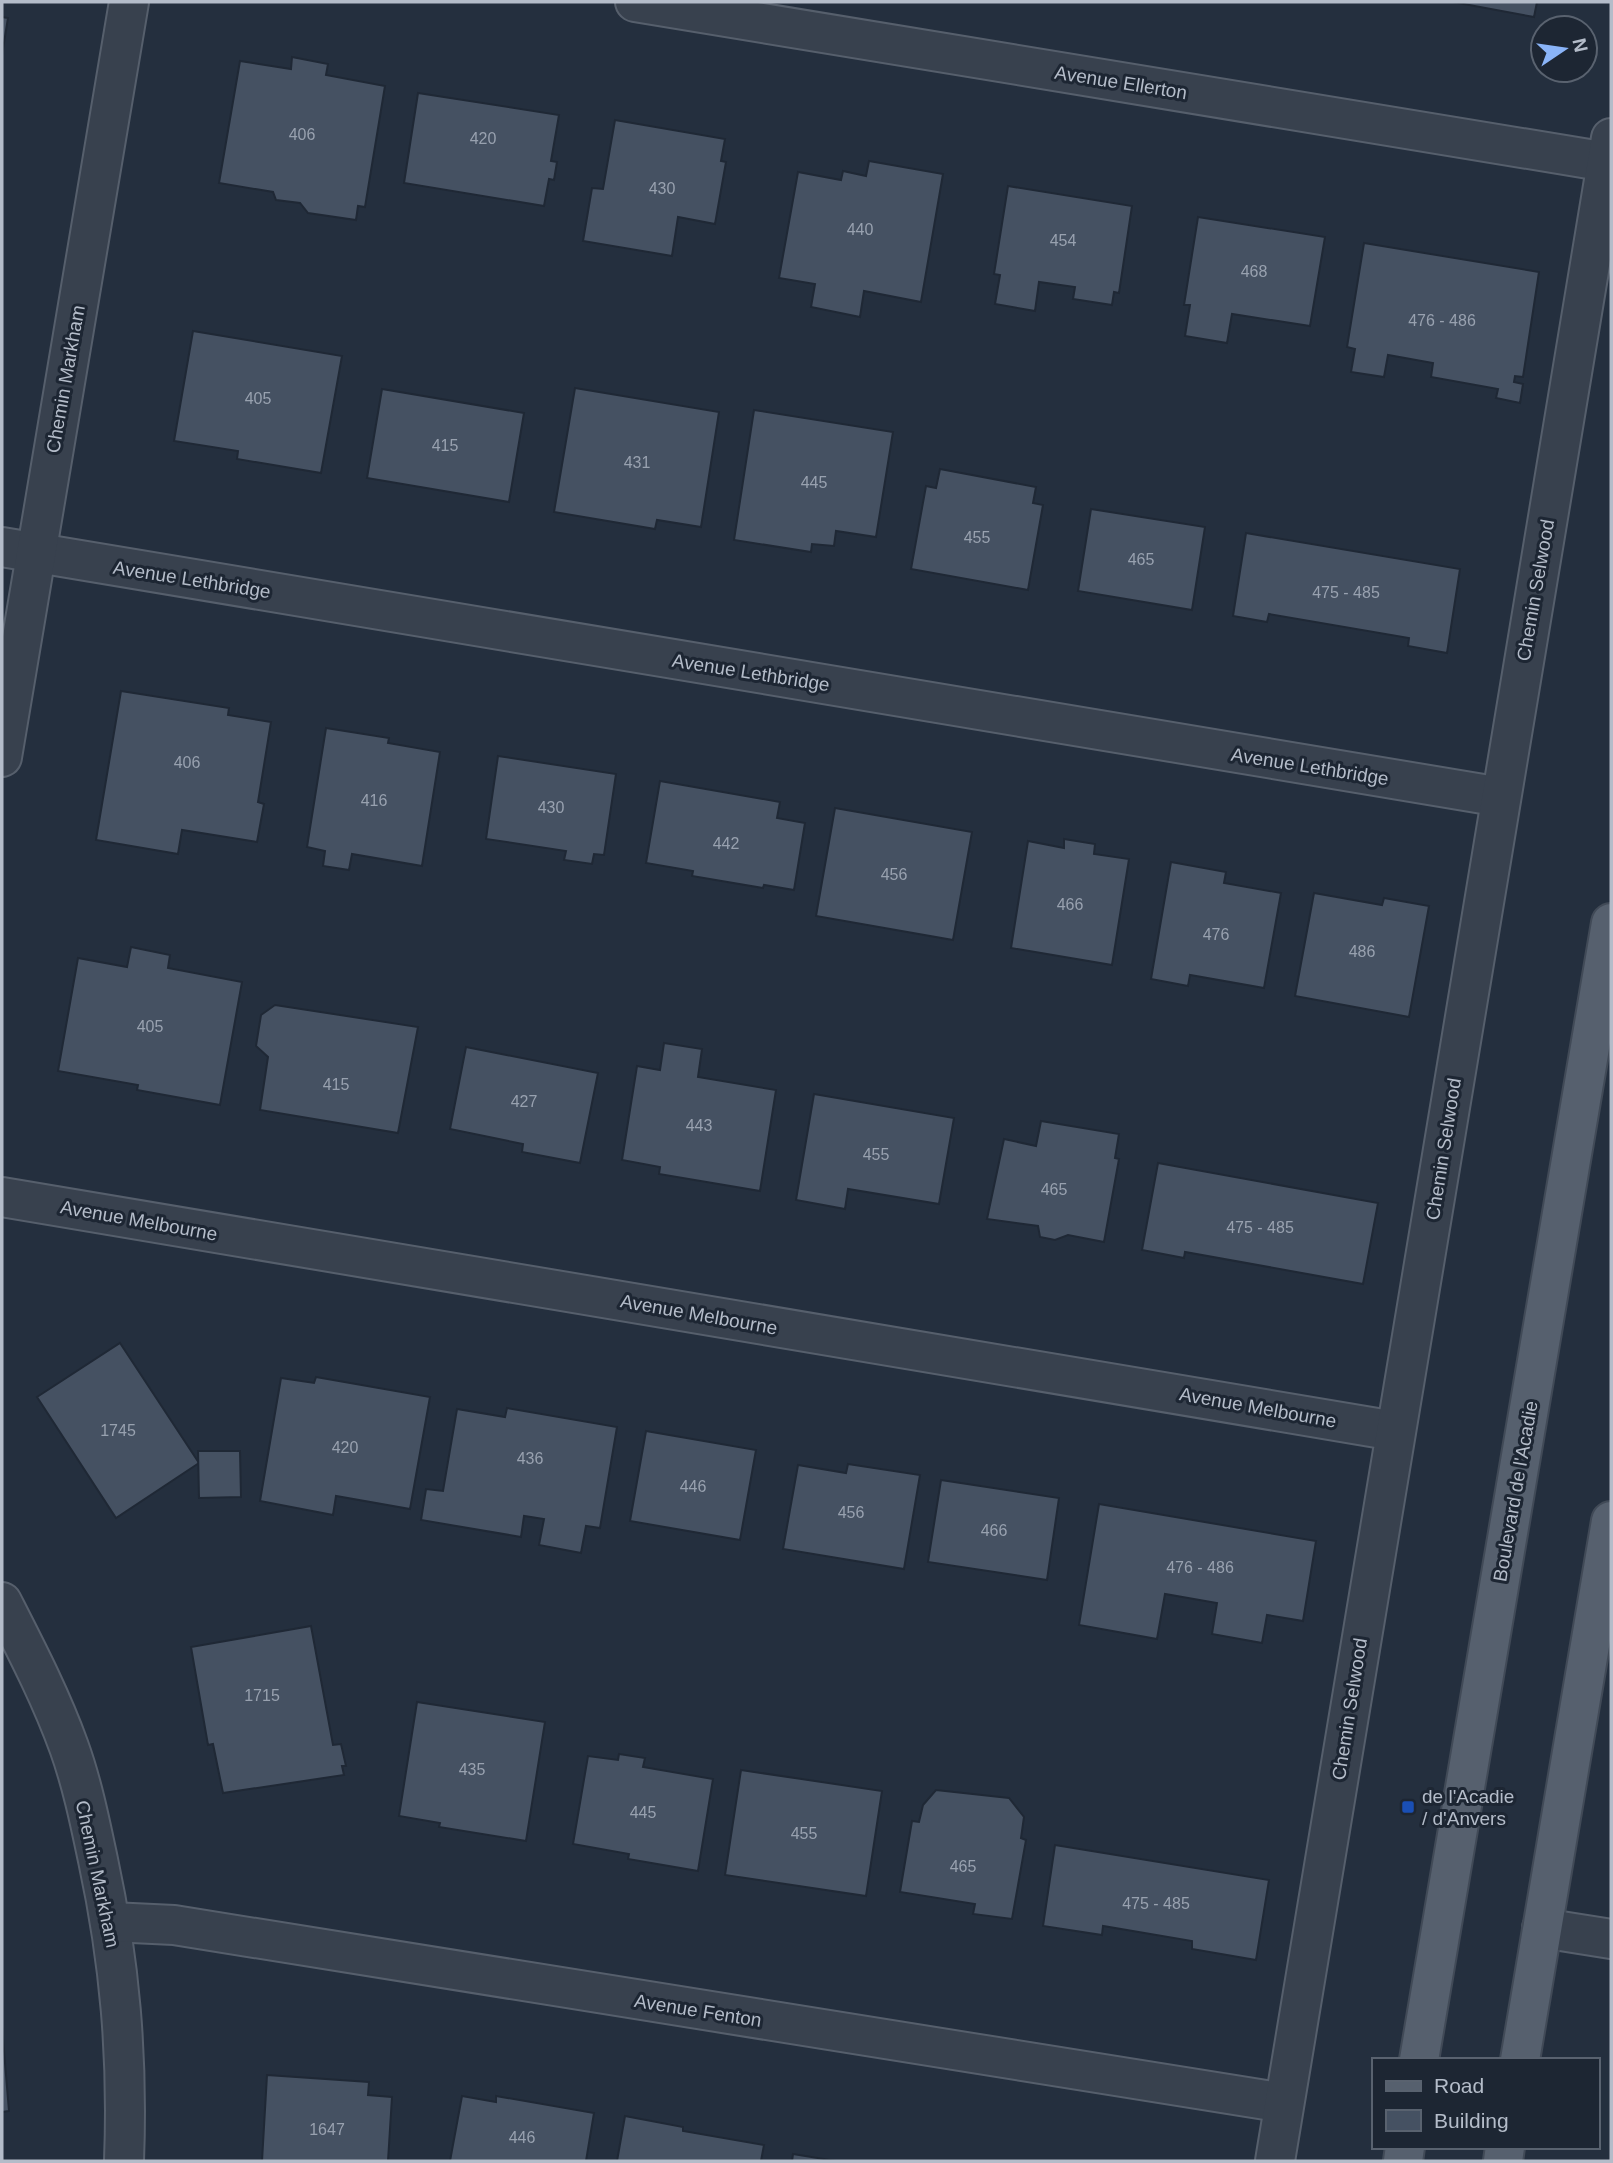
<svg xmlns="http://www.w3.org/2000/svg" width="1613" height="2163" viewBox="0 0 1613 2163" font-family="Helvetica,sans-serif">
<rect width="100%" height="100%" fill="#242f3e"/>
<g fill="#455162" stroke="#1f2835" stroke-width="2">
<path d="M1453,2H1537L1534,17Z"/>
<path d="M2,17L8,18L2,55Z"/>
<path d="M292,57L328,64L326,75L385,86L365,207L358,206L356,220L308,213L300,203L276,200L273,192L219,183L240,61L291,69Z"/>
<path d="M418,93L559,115L551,161L557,162L554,180L549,179L544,206L404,183Z"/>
<path d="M615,120L725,139L721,161L726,162L715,224L678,217L672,256L583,241L592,188L603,189Z"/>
<path d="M869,161L943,174L921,302L864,291L860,317L811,307L815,284L779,278L798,172L841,180L843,171L866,176Z"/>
<path d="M1008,186L1132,206L1119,293L1114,292L1112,305L1073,299L1075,287L1039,282L1035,311L995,304L1000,275L994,274Z"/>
<path d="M1198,217L1325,237L1310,326L1232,314L1227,343L1185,336L1190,305H1184Z"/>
<path d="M1364,243L1539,272L1523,377L1515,376L1514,382L1523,384L1520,403L1496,398L1498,389L1431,377L1433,363L1388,355L1384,377L1351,372L1355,349L1347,347Z"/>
<path d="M193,331L342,356L321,473L237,459L238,451L174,441Z"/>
<path d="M575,388L719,412L701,527L657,520L655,529L554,512Z"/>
<path d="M382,389L524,413L509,502L367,478Z"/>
<path d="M754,410L893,432L876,537L836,531L834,546L812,544L811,552L734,540Z"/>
<path d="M940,469L1036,487L1033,503L1043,505L1028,590L911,569L926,486L936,488Z"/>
<path d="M1091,509L1205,527L1192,610L1078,591Z"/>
<path d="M1246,533L1460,569L1447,653L1408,646L1409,638L1269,614L1267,622L1233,616Z"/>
<path d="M121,691L229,708L228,715L271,722L258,802L264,804L257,842L182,830L178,854L96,840Z"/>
<path d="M326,728L389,738L388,743L440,752L422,866L352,854L349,870L323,866L325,851L307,847Z"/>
<path d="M498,756L616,774L604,855L594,854L592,864L564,860L566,851L486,839Z"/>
<path d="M660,781L780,802L777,818L805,823L794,890L764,885L763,888L692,876L693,871L646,863Z"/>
<path d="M835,808L972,832L953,940L816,916Z"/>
<path d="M1064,839L1095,844L1094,854L1129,859L1112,965L1011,948L1028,841L1064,848Z"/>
<path d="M1171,862L1226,872L1224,883L1281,893L1264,988L1190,975L1188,986L1151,979Z"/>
<path d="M1314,893L1382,905L1384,898L1429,906L1409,1017L1295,996Z"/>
<path d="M131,947L170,955L168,968L242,982L220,1105L137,1090L138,1085L58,1071L78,958L127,967Z"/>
<path d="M275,1005L418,1027L398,1133L260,1110L268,1057L256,1046L261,1015Z"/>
<path d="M664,1043L702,1049L698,1077L776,1090L760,1191L659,1174L660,1167L622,1160L637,1066L660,1070Z"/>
<path d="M466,1047L598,1073L580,1163L522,1152L523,1144L450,1129Z"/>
<path d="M814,1094L954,1118L939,1204L848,1189L845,1209L796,1200Z"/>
<path d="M1041,1121L1119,1134L1115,1158L1119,1159L1104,1242L1068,1235L1055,1240L1040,1237L1038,1226L987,1219L1004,1139L1036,1146Z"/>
<path d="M1158,1163L1378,1203L1363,1284L1185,1252L1184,1258L1142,1250Z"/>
<path d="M120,1343L199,1463L116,1518L37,1397Z"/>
<path d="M316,1377L430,1397L410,1509L336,1496L333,1515L260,1501L281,1378L314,1383Z"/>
<path d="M507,1408L617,1427L600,1528L586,1526L581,1553L539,1545L544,1519L524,1516L521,1537L421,1520L426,1489L443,1491L457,1409L505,1417Z"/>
<path d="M646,1431L756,1450L740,1540L630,1521Z"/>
<path d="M198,1451H240L241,1497L199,1498Z"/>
<path d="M848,1464L920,1475L904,1569L783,1549L798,1465L846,1473Z"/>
<path d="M941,1480L1059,1498L1047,1580L928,1562Z"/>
<path d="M1099,1504L1316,1541L1303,1621L1267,1615L1262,1643L1212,1634L1217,1603L1165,1594L1157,1639L1079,1625Z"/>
<path d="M311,1626L333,1745L341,1744L346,1766H342L344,1775L223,1793L213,1744L208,1745L191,1647Z"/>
<path d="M417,1702L545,1722L526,1841L439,1827L440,1823L399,1816Z"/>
<path d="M619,1754L645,1758L643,1767L713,1779L698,1871L628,1859L629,1854L573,1844L588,1756L618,1760Z"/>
<path d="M741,1770L882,1791L866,1896L725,1875Z"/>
<path d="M936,1790L1009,1798L1024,1817L1021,1838L1026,1840L1012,1919L973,1914L975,1904L900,1892L912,1821L919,1822L923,1805Z"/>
<path d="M1055,1845L1269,1880L1256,1960L1192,1949V1941L1103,1926L1102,1935L1043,1926Z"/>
<path d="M2,2027L9,2111L2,2112Z"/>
<path d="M267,2075L369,2082L368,2095L392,2097L388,2161H262Z"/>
<path d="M462,2096L496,2102V2096L594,2113L586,2161H450Z"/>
<path d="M625,2116L683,2127V2131L764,2145L761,2161H617Z"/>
<path d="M793,2154L836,2161H792Z"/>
</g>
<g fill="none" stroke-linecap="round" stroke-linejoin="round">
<defs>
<g id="minor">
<path d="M635,2L1607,162"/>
<path d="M2,547L1501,797"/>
<path d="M2,757L129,2"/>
<path d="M2,1197L1395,1431"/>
<path d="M2,1602C26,1649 51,1697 69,1747C82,1783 90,1822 98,1860C120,1962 128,2057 124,2161"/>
<path d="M111,1922L174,1925L1284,2103"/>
<path d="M1542,1928L1611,1939"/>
<path d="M1275,2161L1611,138"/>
</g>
<g id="major">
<path d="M1419,2060L1611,923"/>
<path d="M1520,2060L1611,1521"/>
<path d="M1403,2161L1405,2147"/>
<path d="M1503,2161L1505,2147"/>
</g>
</defs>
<use href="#minor" stroke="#565f6c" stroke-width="42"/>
<use href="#major" stroke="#414a57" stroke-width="42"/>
<use href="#minor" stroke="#38414e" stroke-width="38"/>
<use href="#major" stroke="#56606e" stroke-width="38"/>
</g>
<rect fill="#1a4fb4" stroke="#1d2633" stroke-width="2.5" x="1401" y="1800" width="14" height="14" rx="3.5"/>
<g text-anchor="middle" stroke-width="6" stroke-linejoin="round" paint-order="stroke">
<g font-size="16" fill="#98a1af">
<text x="302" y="140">406</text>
<text x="483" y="144">420</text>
<text x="662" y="194">430</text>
<text x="860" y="235">440</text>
<text x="1063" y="246">454</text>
<text x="1254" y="277">468</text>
<text x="1442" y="326">476 - 486</text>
<text x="258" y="404">405</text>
<text x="445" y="451">415</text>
<text x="637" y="468">431</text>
<text x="814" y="488">445</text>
<text x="977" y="543">455</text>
<text x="1141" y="565">465</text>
<text x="1346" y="598">475 - 485</text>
<text x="187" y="768">406</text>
<text x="374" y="806">416</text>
<text x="551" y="813">430</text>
<text x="726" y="849">442</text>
<text x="894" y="880">456</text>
<text x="1070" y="910">466</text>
<text x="1216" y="940">476</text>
<text x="1362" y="957">486</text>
<text x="150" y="1032">405</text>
<text x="336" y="1090">415</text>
<text x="524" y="1107">427</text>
<text x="699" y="1131">443</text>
<text x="876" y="1160">455</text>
<text x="1054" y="1195">465</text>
<text x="1260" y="1233">475 - 485</text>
<text x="118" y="1436">1745</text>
<text x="345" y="1453">420</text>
<text x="530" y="1464">436</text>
<text x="693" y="1492">446</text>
<text x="851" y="1518">456</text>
<text x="994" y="1536">466</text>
<text x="1200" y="1573">476 - 486</text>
<text x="262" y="1701">1715</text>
<text x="472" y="1775">435</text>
<text x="643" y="1818">445</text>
<text x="804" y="1839">455</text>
<text x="963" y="1872">465</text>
<text x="1156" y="1909">475 - 485</text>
<text x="327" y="2135">1647</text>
<text x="522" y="2143">446</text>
</g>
<g font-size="19" fill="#b4bcc9" stroke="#1d2633">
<text transform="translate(1121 82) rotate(9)" y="7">Avenue Ellerton</text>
<text transform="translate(65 379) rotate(-80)" y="7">Chemin Markham</text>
<text transform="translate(192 579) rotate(9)" y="7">Avenue Lethbridge</text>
<text transform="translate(1535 590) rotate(-80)" y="7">Chemin Selwood</text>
<text transform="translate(751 672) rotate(9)" y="7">Avenue Lethbridge</text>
<text transform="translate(1310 766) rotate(9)" y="7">Avenue Lethbridge</text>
<text transform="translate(1443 1149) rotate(-81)" y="7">Chemin Selwood</text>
<text transform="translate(139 1220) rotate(10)" y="7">Avenue Melbourne</text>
<text transform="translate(699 1314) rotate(10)" y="7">Avenue Melbourne</text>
<text transform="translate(1258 1407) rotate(10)" y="7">Avenue Melbourne</text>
<text transform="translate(1515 1491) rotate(-80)" y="7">Boulevard de l'Acadie</text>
<text transform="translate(1349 1709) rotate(-81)" y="7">Chemin Selwood</text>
<text transform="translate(98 1874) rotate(78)" y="7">Chemin Markham</text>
<text transform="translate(698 2010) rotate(9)" y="7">Avenue Fenton</text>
</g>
<g font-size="19" fill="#b4bcc9" stroke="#1d2633" text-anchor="start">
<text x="1422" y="1803">de l'Acadie<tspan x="1422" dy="22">/ d'Anvers</tspan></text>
</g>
</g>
<rect width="1613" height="2163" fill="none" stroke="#b4bcc9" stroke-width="7"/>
<rect x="1372" y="2058" width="228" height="91" fill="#1d2633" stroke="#59626f" stroke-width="2"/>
<rect x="1386" y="2081" width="35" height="10" fill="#56606e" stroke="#59626f" stroke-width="2"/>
<text x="1434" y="2093" font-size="21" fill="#b4bcc9">Road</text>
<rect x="1386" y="2110" width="35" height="21" fill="#455162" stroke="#59626f" stroke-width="2"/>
<text x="1434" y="2128" font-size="21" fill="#b4bcc9">Building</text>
<g transform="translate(1564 49) rotate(77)"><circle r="33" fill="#1d2633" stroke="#59626f" stroke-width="2"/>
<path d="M0-5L12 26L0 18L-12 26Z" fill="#8ab4f8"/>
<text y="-10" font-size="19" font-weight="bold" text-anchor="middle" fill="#b4bcc9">N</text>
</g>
</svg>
